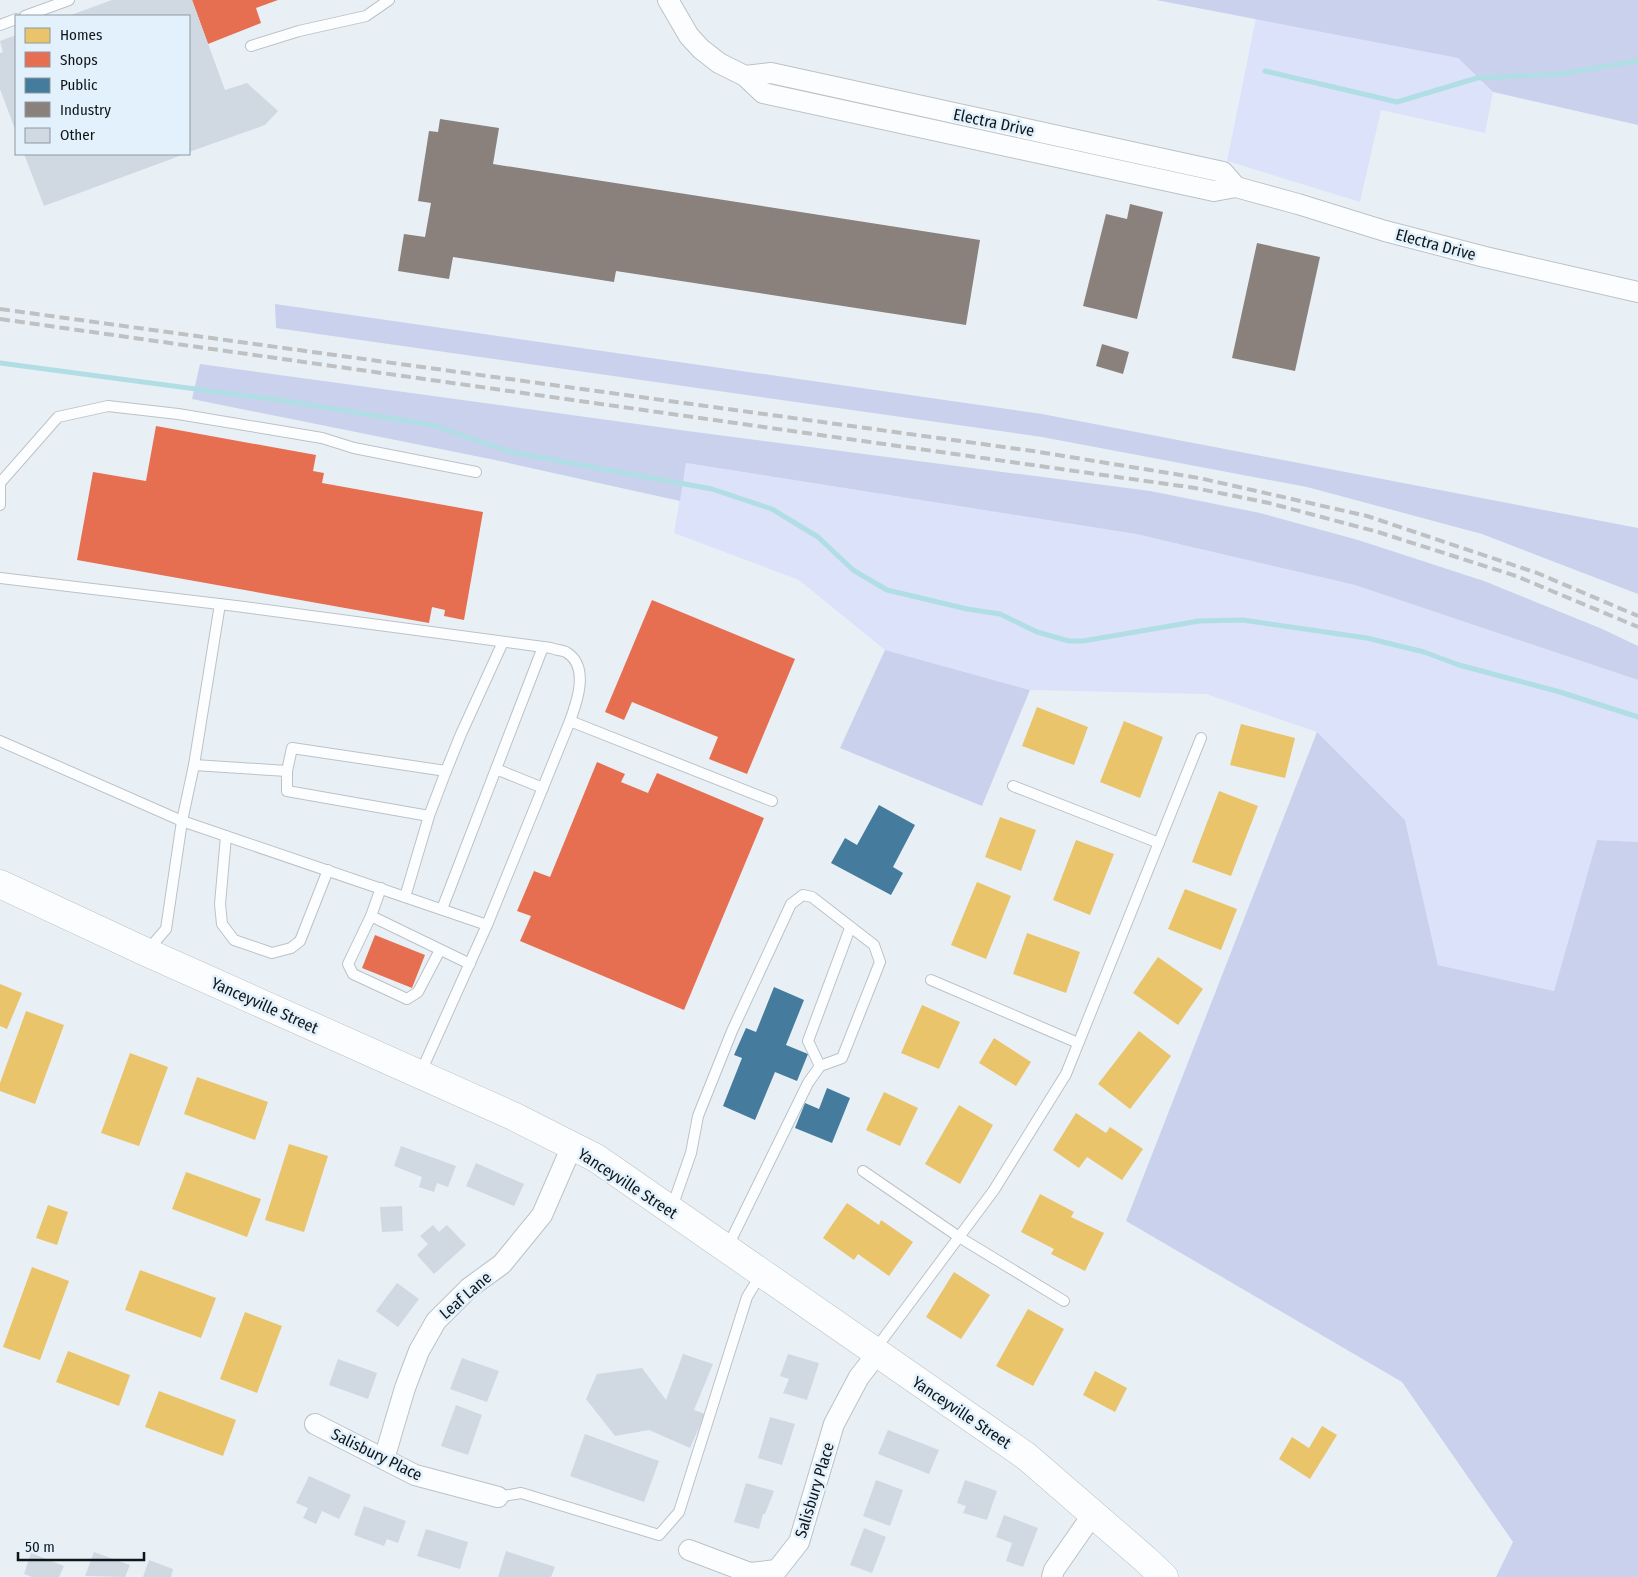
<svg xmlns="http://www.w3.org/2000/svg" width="1638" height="1577" viewBox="0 0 1638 1577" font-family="'Fira Sans Condensed',sans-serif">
<rect width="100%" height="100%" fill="#e8f0f6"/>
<g fill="#dbe2fa">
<path d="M1256,18L1458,58L1493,92L1485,133L1381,110L1360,202L1227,161Z"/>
<path d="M686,463L1136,534L1355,585L1638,680V842L1597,840L1554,991L1438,965L1405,820L1317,732L1206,694L1030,690L885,650L799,580L674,533Z"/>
</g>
<g fill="#cad1ec">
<path d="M1156,0H1638V125L1493,92L1458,58Z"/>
<path d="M275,304L1042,414L1638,528V594L1482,534L1307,487L1042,437L276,328Z"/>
<path d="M200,364L695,432L1150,491L1260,513L1358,540L1484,581L1600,628L1638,646V680L1355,585L1136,534L686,463L680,501L495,460L192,399Z"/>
<path d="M885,650L1030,690L982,806L840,748Z"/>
<path d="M1317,732L1405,820L1438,965L1554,991L1597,840L1638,842V1577H1496L1513,1542L1402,1382L1126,1221Z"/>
</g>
<g fill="#e9c46a">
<path d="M1037,707L1088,727L1074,765L1022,746Z"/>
<path d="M1124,721L1163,737L1140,798L1100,782Z"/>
<path d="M1241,724L1295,738L1285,778L1230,765Z"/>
<path d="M1219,791L1258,806L1231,876L1192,862Z"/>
<path d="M1000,817L1036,830L1021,871L985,857Z"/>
<path d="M1076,840L1114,854L1090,915L1053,900Z"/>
<path d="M977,882L1011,896L986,959L951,945Z"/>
<path d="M1185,889L1237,909L1221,950L1168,929Z"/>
<path d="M1027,933L1080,952L1066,993L1013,974Z"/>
<path d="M1158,957L1203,989L1178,1025L1133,993Z"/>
<path d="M0,984L22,993L7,1029L0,1026Z"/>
<path d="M922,1005L960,1022L939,1069L901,1053Z"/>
<path d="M26,1011L64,1025L35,1104L0,1091V1083Z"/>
<path d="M1139,1031L1171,1056L1130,1109L1098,1084Z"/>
<path d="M994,1038L1031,1062L1016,1086L979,1063Z"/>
<path d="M130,1053L168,1067L139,1146L101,1133Z"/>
<path d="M197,1077L268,1102L255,1140L184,1114Z"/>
<path d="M884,1092L918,1108L900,1146L866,1130Z"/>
<path d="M959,1105L993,1125L960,1184L925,1164Z"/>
<path d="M1076,1113L1106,1133L1110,1127L1143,1149L1122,1180L1087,1157L1079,1168L1053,1150Z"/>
<path d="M289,1144L328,1156L304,1232L265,1220Z"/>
<path d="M186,1172L261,1199L247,1237L172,1209Z"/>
<path d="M1040,1194L1074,1212L1071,1217L1104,1233L1085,1271L1051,1254L1054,1249L1021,1232Z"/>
<path d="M847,1203L879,1225L881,1220L913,1242L889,1276L858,1254L854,1260L823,1238Z"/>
<path d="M48,1205L68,1212L57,1245L36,1238Z"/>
<path d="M32,1267L69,1281L40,1360L3,1347Z"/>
<path d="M140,1270L216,1298L201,1338L125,1310Z"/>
<path d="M954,1272L990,1295L961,1339L926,1317Z"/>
<path d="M1028,1309L1064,1329L1033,1386L996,1366Z"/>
<path d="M245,1312L282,1326L257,1393L220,1379Z"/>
<path d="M68,1351L130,1375L119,1406L56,1382Z"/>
<path d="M1095,1371L1127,1388L1115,1412L1083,1395Z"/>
<path d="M159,1391L236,1420L223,1456L145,1427Z"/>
<path d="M1322,1426L1337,1435L1310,1479L1279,1459L1292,1437L1309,1448Z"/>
</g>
<g fill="#e76f51">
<path d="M192,0H278L256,8L261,23L208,44Z"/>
<path d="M156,426L316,455L313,471L324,473L322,483L483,512L464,620L444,616L445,610L432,607L429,623L77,560L93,472L146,481Z"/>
<path d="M652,600L795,659L747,774L709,759L718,737L632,702L624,720L605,712Z"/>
<path d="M597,762L625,774L621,782L648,793L657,773L764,818L684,1010L520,941L531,916L517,911L534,871L550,877Z"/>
<path d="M375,935L425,955L412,988L362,968Z"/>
</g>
<g fill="#457b9d">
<path d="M879,805L915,825L893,867L903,873L891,895L831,863L845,838L857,845Z"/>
<path d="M774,987L804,1000L786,1045L808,1054L797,1081L775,1072L755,1120L723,1106L742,1058L734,1055L746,1028L756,1032Z"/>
<path d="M827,1088L850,1098L832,1143L795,1128L805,1103L819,1109Z"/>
</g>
<g fill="#8a817c">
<path d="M440,119L499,128L493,164L980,240L966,325L616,271L614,282L453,257L449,279L398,271L404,234L425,237L431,203L418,201L429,131L438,132Z"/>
<path d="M1130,204L1163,212L1137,319L1083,306L1106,214L1127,219Z"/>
<path d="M1257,243L1320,257L1295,371L1232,358Z"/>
<path d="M1102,344L1129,352L1123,374L1096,366Z"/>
</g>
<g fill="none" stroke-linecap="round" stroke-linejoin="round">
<g stroke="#b1dee4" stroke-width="5">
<path d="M1265,71L1397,102L1477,78L1559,74L1638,61"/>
<path d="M0,363L286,401L432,425L511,452L712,489L772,509L818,537L853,570L887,590L967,609L1000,614L1037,632L1069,641H1083L1199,621L1242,620L1367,638L1424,652L1459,665L1560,692L1638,717"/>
</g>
</g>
<g fill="#d0d8e2">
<path d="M112,0H192L225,90L247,83L278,111L265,125L189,152V16H68Z"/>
<path d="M16,35V132L0,89V53L3,52L0,41Z"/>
<path d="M24,154H185L44,206Z"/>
<path d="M401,1146L456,1166L448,1187L437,1183L434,1192L419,1187L422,1177L394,1166Z"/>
<path d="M476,1163L524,1184L514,1206L466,1186Z"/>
<path d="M402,1206L403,1231L382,1232L380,1207Z"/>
<path d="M433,1225L439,1232L447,1225L466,1245L434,1274L417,1255L428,1244L420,1236Z"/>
<path d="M397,1283L419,1299L398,1327L376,1311Z"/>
<path d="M683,1354L713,1364L694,1410L705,1414L690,1448L649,1430L615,1436L586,1399L597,1374L642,1368L666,1400Z"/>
<path d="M788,1354L819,1363L807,1400L783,1393L789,1379L780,1376Z"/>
<path d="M462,1358L499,1371L487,1402L450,1389Z"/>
<path d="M338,1359L377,1373L368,1399L329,1385Z"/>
<path d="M456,1405L482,1415L468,1455L441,1446Z"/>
<path d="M770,1417L795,1424L782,1465L758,1458Z"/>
<path d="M888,1430L939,1450L929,1474L878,1454Z"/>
<path d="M585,1434L659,1461L644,1502L570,1476Z"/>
<path d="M309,1476L351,1495L339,1519L322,1511L316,1524L303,1518L308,1508L296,1503Z"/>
<path d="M876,1480L903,1490L890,1526L863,1516Z"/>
<path d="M965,1480L997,1491L987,1520L963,1513L966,1506L957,1503Z"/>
<path d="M746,1483L774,1491L765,1514H763L759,1529L734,1522Z"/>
<path d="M364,1506L406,1521L398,1543L387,1539L384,1546L354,1535Z"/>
<path d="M1004,1515L1038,1528L1023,1567L1006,1561L1012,1543L996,1537Z"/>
<path d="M864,1528L886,1537L872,1573L850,1565Z"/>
<path d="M426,1529L468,1542L460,1569L417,1556Z"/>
<path d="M506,1551L555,1567L551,1577H498Z"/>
<path d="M94,1552L130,1565L125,1577L85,1576Z"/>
<path d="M31,1553L64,1566L59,1577H32L24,1574Z"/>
<path d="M149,1560L173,1569L171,1577H143Z"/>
</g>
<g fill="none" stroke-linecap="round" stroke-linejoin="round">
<defs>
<g id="lane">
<path d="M25,16L69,0"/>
<path d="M0,25L16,19"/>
<path d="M251,46L299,31L366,16L389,0"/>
<path d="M0,483L58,417L108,406L178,414L322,438L354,448L476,472"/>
<path d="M0,483V505"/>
<path d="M0,578L236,606L551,648C555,650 562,650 566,652C590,666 577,702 570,721L487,925L420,1074"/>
<path d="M570,721L772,801"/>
<path d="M0,741L182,821L194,765L220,604"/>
<path d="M194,765L287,771L292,748L446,771L461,734L503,642"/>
<path d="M496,769L543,788"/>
<path d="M287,771V791L429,816"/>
<path d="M1013,786L1159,843"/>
<path d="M226,836L220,904L222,924L234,940L272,953L291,948L300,941L328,870"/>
<path d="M405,897L429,816L446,771"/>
<path d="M442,909L543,647"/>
<path d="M371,916L381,888"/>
<path d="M440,950L418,992L407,999L353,974L348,964L371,916L470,964"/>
<path d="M147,951L166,929L182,821L487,925"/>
<path d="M931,980L1078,1043"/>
<path d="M820,1066L808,1041L850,928"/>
<path d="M863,1171L959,1237L1064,1301"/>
<path d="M671,1210L691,1153L698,1116L732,1031L791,904L803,895L812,897L874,945L880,962L842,1058L820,1066L808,1083L727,1248"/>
<path d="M874,1351L994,1190L1066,1074L1201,738"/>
<path d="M498,1497L521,1493L659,1535L679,1512L747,1297L761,1274"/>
</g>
<g id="street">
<path d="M668,0L689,36L701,49L719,63L745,76L763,93L1214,191L1236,187L1298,204L1385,231L1485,257L1638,292"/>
<path d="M745,76L771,73L1223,172L1236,187"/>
<path d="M315,1424L415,1475L498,1497"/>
<path d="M384,1459L405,1388L419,1351L436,1321L469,1288L502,1264L542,1215L572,1146"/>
<path d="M689,1550L750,1573L777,1570L799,1542L834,1424L859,1377L877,1354"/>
<path d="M1052,1577L1054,1570L1093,1514"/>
</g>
<path id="secondary" d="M0,884L146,952L513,1116L596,1158L1026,1456L1145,1559L1164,1577"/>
</defs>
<use href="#lane" stroke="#bbc2c7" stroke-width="12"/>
<use href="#street" stroke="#bbc2c7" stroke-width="22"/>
<use href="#secondary" stroke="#bbc2c7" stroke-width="29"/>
<use href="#lane" stroke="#fcfdfe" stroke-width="10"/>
<use href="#street" stroke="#fcfdfe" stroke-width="20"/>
<use href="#secondary" stroke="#fcfdfe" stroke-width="28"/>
<g stroke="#bec0c2" stroke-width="4" stroke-dasharray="10 5" stroke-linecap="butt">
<path d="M0,309L1033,451L1199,478L1367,516L1537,573L1638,616"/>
<path d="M0,319L1195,488L1269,503L1378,532L1516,576L1638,627"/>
</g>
</g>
<g text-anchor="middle" stroke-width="5" stroke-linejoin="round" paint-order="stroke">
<g font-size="16" fill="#0f161a" stroke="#e2f1fc">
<text transform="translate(994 122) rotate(12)" y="6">Electra Drive</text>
<text transform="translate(1436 244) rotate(15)" y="6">Electra Drive</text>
<text transform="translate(265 1005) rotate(24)" y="6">Yanceyville Street</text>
<text transform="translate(628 1183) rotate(33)" y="6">Yanceyville Street</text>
<text transform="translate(465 1295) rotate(-41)" y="6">Leaf Lane</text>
<text transform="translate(962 1412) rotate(34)" y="6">Yanceyville Street</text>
<text transform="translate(377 1454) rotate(26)" y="6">Salisbury Place</text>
<text transform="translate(814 1490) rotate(-73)" y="6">Salisbury Place</text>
</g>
</g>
<rect x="15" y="15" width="175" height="140" fill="#e2f1fc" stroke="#8e99a2"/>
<rect x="25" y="28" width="25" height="15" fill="#e9c46a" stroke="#8e99a2"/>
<text x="60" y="40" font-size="15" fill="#0f161a">Homes</text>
<rect x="25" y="52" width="25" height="15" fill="#e76f51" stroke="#8e99a2"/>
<text x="60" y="65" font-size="15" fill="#0f161a">Shops</text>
<rect x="25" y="78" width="25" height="15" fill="#457b9d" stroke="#8e99a2"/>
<text x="60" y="90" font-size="15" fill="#0f161a">Public</text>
<rect x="25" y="102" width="25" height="15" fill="#8a817c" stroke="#8e99a2"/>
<text x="60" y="115" font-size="15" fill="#0f161a">Industry</text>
<rect x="25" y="128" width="25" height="15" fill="#d0d8e2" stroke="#8e99a2"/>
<text x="60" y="140" font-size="15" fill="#0f161a">Other</text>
<path d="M18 1552v8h126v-8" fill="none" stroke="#0f161a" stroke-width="2.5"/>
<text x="25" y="1552" font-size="15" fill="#0f161a" stroke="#e2f1fc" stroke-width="4" paint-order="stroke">50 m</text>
</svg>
